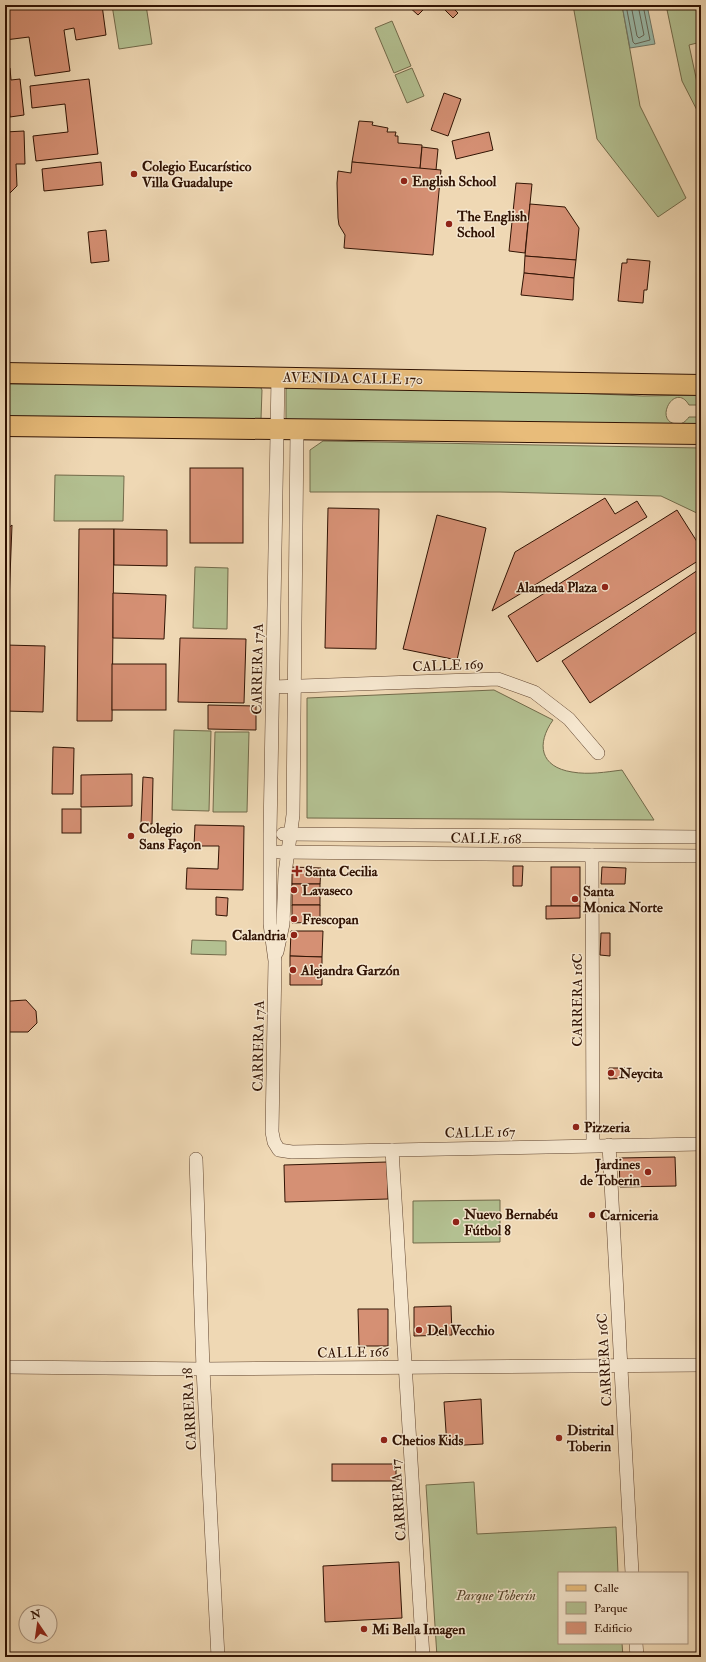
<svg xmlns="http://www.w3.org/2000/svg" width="706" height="1662" viewBox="0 0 706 1662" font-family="'IM FELL Double Pica',serif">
<rect width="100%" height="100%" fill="#efd8b4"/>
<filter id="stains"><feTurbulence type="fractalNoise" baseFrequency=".005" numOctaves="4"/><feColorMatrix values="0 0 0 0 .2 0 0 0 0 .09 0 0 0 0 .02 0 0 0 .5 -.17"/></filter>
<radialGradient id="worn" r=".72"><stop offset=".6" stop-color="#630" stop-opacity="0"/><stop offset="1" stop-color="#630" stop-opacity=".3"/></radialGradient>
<g fill="#b3c091" stroke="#726a4a">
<path d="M112,5H146L152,44L119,49Z"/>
<path d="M573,5H622L640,106L686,198L658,217L597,139Z"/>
<path d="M666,5H701V42L689,45L701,101V118L682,81Z"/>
<path d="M392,21L411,66L394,73L375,28Z"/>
<path d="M412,68L424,96L407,103L395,75Z"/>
<path d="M5,384L260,386L262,390L261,419L257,422L5,419Z"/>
<path d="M290,386L532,391L643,396L701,395V405H689C675,381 653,421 676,424C682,425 686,421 689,417H701V427L289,422L286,418V389Z"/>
<path d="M323,441L701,448V515L661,496L500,492H310V450Z"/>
<path d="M55,475L124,476L123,521H54Z"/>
<path d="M195,567L228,568L227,629L193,628Z"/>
<path d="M494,690L553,720C536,744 540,767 572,772C589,775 606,772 622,770L654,820L307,818V698Z"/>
<path d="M174,730L211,731L209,811L172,810Z"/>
<path d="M215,732H249L247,812H213Z"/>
<path d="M192,940L226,941V955L191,954Z"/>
<path d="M500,1200V1242L413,1243V1201Z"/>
<path d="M474,1482L477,1534L616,1527L618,1573H559V1643H622L623,1657H437L426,1485Z"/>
</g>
<path fill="#9abaaa" stroke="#707767" d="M622,5H647L655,44L630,48Z"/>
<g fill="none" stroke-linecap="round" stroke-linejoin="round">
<g stroke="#666656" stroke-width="1">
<path d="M626,5L633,42L635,44L650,40L643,5"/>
<path d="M631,5L637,36L639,38L644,35L638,5"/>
</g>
</g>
<g fill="#d59074" stroke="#311303">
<path d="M5,5H102L106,35L76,40L74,28L64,30L70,71L35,76L29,37L5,40Z"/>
<path d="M407,5H428L418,15Z"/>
<path d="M448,5H450L458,13L453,18L444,9Z"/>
<path d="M10,68L11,80L20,79L24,115L10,117L9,106H5V69Z"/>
<path d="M89,79L98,154L36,161L33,136L68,132L65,104L32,108L30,86Z"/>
<path d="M444,93L461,99L448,136L431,130Z"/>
<path d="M359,121L373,122L372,125L388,128L387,132H396L395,136H398V143L422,145L420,169L352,162Z"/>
<path d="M24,131L25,164H16L17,186L5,198V132Z"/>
<path d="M489,132L493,150L456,159L452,141Z"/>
<path d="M422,147L438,149L436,170L420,169Z"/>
<path d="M101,162L103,185L44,191L42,169Z"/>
<path d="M352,162L441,170L433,255L344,248L345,235L339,225L338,218L337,183L338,171L351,173Z"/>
<path d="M516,183L532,184L525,253L509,251Z"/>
<path d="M530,204L565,207L579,228L576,260L525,256Z"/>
<path d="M106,230L109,261L91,263L88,232Z"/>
<path d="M525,256L576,260L574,278L524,273Z"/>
<path d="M627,259L650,261L647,290H644L643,303L618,301L622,263H627Z"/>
<path d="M524,273L574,278L573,300L521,295Z"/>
<rect x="190" y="468" width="53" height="75"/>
<path d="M605,498L615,514L637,501L647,517L492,611L515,552Z"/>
<path d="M328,508L379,509L376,649L325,648Z"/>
<path d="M677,510L701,548V559L537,662L508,616Z"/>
<path d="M437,515L486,528L457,660L403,649Z"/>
<path d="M12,525L9,603L5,599V531Z"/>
<path d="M79,529H114L112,721H77Z"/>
<path d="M114,529L167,530V566L114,565Z"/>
<path d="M701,568V629L590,703L562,661Z"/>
<path d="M113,593L166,595L164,639L113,638Z"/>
<path d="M180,638L246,639L244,703L178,702Z"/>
<path d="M5,645L45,646L43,712L5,711Z"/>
<rect x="112" y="664" width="54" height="46"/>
<path d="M208,705L256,706V730L208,729Z"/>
<path d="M53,747L74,748L73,794H52Z"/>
<path d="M132,774V806L81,807V775Z"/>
<path d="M143,777L153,778L152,824L141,823Z"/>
<rect x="62" y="809" width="19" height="24"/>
<path d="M195,825L244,826L243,890L186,889L187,868L218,869L219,846H194Z"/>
<path d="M513,866H523L522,886H513Z"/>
<path d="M292,867L321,868L320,884H292Z"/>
<rect x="551" y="867" width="29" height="39"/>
<path d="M602,867L626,868L625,884H601Z"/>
<rect x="292" y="884" width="28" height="21"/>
<path d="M216,897L228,898L227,916L216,915Z"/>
<path d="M292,905H320V922L292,923Z"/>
<path d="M546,906H580V918L546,919Z"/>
<path d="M291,931H323L322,957L290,956Z"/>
<path d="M601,933H610V956L600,955Z"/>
<path d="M290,956L322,957V985H290Z"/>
<path d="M26,1000L36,1011L37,1023L28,1032H10L5,1027V1007L10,1001Z"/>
<path d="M609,1068H629L630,1078L609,1079Z"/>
<path d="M675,1157L676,1186L620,1187L619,1158Z"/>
<path d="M387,1162L388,1199L285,1202L284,1165Z"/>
<path d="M451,1306L452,1335L414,1336V1307Z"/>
<path d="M358,1309H388V1346H359Z"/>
<path d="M481,1399L483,1444L447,1446L444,1402Z"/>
<rect x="332" y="1464" width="64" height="17"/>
<path d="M399,1562L402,1618L325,1622L323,1566Z"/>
</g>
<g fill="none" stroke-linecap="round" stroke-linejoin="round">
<defs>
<g id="street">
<path d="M278,377L270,834V924L275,961L272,1132L274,1142L279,1150L292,1152L701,1144"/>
<path d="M273,687L498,679L534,692L569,719L598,753"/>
<path d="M283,834L701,837"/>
<path d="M279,852L701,856"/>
<path d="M592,855L593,1145"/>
<path d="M277,952L283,924L285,873L293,815L297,430"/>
<path d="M609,1145L632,1573"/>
<path d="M392,1150L423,1657"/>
<path d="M196,1159L203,1369L218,1657"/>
<path d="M5,1367L203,1369L701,1365"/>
<path d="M636,1643L637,1657"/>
</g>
<g id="primary">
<path d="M5,373L701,385"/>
<path d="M5,426L701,434"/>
</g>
</defs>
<use href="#street" stroke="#60442f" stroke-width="14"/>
<use href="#primary" stroke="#311303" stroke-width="22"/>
<use href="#street" stroke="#f5e6ce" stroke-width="13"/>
<use href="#primary" stroke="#e8bc7a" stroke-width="20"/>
</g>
<g fill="#8f2418" stroke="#f5e6ce" stroke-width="1.5">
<circle cx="134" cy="174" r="4"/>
<circle cx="404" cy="181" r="4"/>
<circle cx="449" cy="224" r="4"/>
<circle cx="605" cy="587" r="4"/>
<circle cx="131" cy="836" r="4"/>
<path d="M295 865h4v4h4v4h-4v4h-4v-4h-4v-4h4z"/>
<circle cx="294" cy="890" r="4"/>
<circle cx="575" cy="899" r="4"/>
<circle cx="294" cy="919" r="4"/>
<circle cx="294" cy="935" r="4"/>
<circle cx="293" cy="970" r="4"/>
<circle cx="611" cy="1073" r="4"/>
<circle cx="576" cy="1127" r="4"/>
<circle cx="648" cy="1172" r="4"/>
<circle cx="592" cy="1215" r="4"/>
<circle cx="456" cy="1222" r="4"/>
<circle cx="419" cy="1330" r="4"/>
<circle cx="559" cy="1438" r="4"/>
<circle cx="384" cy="1440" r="4"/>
<circle cx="364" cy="1629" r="4"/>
</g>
<g text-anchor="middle" stroke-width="3" stroke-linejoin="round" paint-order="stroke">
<g font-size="14" font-weight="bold" fill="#311303" stroke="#f5e6ce" text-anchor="start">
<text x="142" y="171">Colegio Eucarístico<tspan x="142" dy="16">Villa Guadalupe</tspan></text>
<text x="412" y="186">English School</text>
<text x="457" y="221">The English<tspan x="457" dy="16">School</tspan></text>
<text x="597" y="592" text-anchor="end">Alameda Plaza</text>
<text x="139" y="833">Colegio<tspan x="139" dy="16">Sans Façon</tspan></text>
<text x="305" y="876">Santa Cecilia</text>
<text x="302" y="895">Lavaseco</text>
<text x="583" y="896">Santa<tspan x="583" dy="16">Monica Norte</tspan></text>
<text x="302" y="924">Frescopan</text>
<text x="286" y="940" text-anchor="end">Calandria</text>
<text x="301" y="975">Alejandra Garzón</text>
<text x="619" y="1078">Neycita</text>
<text x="584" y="1132">Pizzeria</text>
<text x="640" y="1169" text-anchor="end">Jardines<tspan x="640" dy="16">de Toberin</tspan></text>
<text x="464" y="1219">Nuevo Bernabéu<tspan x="464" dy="16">Fútbol 8</tspan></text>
<text x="600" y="1220">Carniceria</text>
<text x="427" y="1335">Del Vecchio</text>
<text x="567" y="1435">Distrital<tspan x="567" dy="16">Toberin</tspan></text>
<text x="392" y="1445">Chetios Kids</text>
<text x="372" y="1634">Mi Bella Imagen</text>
</g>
<g font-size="14" fill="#311303" stroke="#f5e6ce">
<text transform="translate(353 378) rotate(1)" y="5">AVENIDA CALLE 170</text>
<text transform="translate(448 665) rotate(-2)" y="5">CALLE 169</text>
<text transform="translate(257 669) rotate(-89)" y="5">CARRERA 17A</text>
<text transform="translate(486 838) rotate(1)" y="5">CALLE 168</text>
<text transform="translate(577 1000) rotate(-90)" y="5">CARRERA 16C</text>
<text transform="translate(258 1046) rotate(-89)" y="5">CARRERA 17A</text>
<text transform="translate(480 1132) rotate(-1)" y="5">CALLE 167</text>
<text transform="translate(353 1352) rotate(-1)" y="5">CALLE 166</text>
<text transform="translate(604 1360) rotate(-93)" y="5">CARRERA 16C</text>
<text transform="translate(189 1409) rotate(-93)" y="5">CARRERA 18</text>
<text transform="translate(398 1500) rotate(-94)" y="5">CARRERA 17</text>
</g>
<g font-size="14" font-style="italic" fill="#58472e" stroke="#f5e6ce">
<text x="496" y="1600">Parque Toberín</text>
</g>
</g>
<rect width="706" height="1662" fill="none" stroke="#efd8b4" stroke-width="20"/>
<rect x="6" y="6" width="694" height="1650" fill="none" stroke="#311303" stroke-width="2"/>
<rect x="10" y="10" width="686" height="1642" fill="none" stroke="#311303"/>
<rect x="558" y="1572" width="130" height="72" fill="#f5e6ce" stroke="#a7927d"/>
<rect x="566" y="1585" width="20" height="6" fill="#e8bc7a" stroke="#a7927d"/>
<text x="594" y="1592" font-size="12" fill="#311303">Calle</text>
<rect x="566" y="1602" width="20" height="12" fill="#b3c091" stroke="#a7927d"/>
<text x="594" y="1612" font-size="12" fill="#311303">Parque</text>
<rect x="566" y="1622" width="20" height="12" fill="#d59074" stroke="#a7927d"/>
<text x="594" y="1632" font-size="12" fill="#311303">Edificio</text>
<g transform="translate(38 1624) rotate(347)"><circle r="19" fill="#f5e6ce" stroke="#a7927d"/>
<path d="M0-3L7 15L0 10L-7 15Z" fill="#8f2418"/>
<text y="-6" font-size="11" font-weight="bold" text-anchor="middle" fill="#311303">N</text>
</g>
<rect width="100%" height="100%" filter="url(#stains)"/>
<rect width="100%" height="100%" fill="url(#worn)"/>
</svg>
